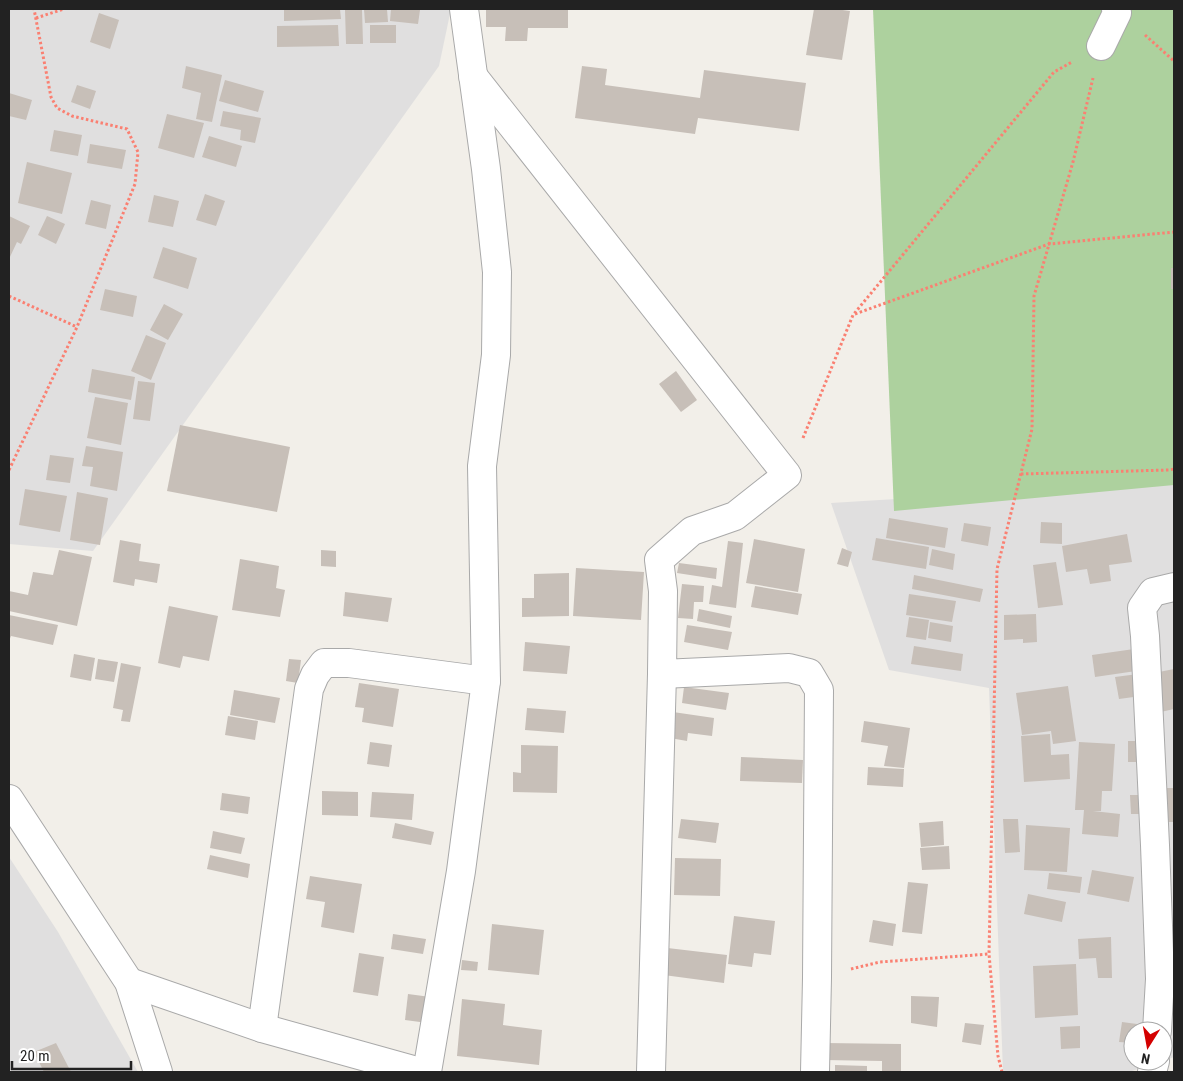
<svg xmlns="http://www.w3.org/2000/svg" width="1183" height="1081" viewBox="0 0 1183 1081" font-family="'Roboto Condensed',sans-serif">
<rect width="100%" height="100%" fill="#f2efe9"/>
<g fill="#e0dfdf">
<path d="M9,9H451L439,66L93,551L9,544Z"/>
<path d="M1174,482V1057L1163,1061V1031H1133V1061H1162L1129,1072H1003L989,688L889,670L831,503Z"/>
<path d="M9,857L58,932L138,1072H9Z"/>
</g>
<path fill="#add19e" d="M873,9H1174V485L894,511Z"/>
<g fill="#c7bfb8">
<path d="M284,9H340L341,19L284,21Z"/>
<path d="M345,9H362L363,44H346Z"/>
<path d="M364,9H387L388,22L365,23Z"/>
<path d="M391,9L420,10L418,24L390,21Z"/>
<path d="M486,9H568V28H528L527,41H505L506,27H486Z"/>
<path d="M814,9H835L850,11L842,60L806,55Z"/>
<path d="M99,13L119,20L110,49L90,42Z"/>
<path d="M338,25L339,46L277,47V26Z"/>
<rect x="370" y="25" width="26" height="18"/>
<path d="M186,66L222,75L212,122L196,119L201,93L182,88Z"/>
<path d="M582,66L607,69L605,85L700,98L704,70L806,83L799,131L698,118L695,134L575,118Z"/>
<path d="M225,80L264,91L258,112L219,101Z"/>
<path d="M77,85L96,91L90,109L71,102Z"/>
<path d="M9,93L32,100L26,120L9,116Z"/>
<path d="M223,111L261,118L255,143L240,140L241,130L220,126Z"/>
<path d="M167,114L204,123L194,158L158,148Z"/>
<path d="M54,130L82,135L78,156L50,151Z"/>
<path d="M209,136L242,146L236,167L202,157Z"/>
<path d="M90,144L126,150L122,169L87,163Z"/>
<path d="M27,162L72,173L62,214L18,203Z"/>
<path d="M205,194L225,201L216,226L196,220Z"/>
<path d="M154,195L179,201L173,227L148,222Z"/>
<path d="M91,200L111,205L106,229L85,224Z"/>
<path d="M9,216L30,226L21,244L17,242L9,259Z"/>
<path d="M47,216L65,224L56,244L38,235Z"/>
<path d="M163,247L197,258L188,289L153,278Z"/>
<rect x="1171" y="268" width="3" height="21"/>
<path d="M105,289L137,296L133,317L100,310Z"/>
<path d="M164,304L183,314L168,340L150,330Z"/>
<path d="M146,335L166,343L151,380L131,371Z"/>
<path d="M92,369L135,377L131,400L88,392Z"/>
<path d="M676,371L697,400L681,412L659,384Z"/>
<path d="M138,381L155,383L150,421L133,419Z"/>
<path d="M95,397L128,403L121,445L87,438Z"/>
<path d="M180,425L290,447L277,512L167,491Z"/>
<path d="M86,446L123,452L117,491L90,486L93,467L82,466Z"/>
<path d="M50,455L74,458L70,483L46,480Z"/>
<path d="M25,489L67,496L60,532L19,525Z"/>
<path d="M77,492L108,498L100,545L70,540Z"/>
<path d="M889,518L948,528L945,548L886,538Z"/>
<path d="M1041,522L1062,523V544L1040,543Z"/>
<path d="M964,523L991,527L988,546L961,541Z"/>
<path d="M1127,534L1132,562L1109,565L1111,581L1090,584L1087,569L1066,572L1062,546Z"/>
<path d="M876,538L929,547L926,569L872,560Z"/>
<path d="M754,539L805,549L798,592L746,583Z"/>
<path d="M120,540L141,544L139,561L160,564L157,583L135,579L134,586L113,582Z"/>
<path d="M728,541L743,543L736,608L709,604L712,585L722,587Z"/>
<path d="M842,548L852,552L848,567L837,564Z"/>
<path d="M932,549L955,554L953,570L929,565Z"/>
<path d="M59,550L92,557L77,626L9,611V591L28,595L33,572L53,575Z"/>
<path d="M321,550L336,551V567L321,566Z"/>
<path d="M240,559L279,566L276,588L285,590L280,617L232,610Z"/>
<path d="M1056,562L1063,605L1038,608L1033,565Z"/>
<path d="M679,563L717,568L716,579L677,573Z"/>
<path d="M576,568L644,572L641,620L573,616Z"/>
<path d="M569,573V616L522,617V598H534V574Z"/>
<path d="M914,575L983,589L980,602L912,589Z"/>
<path d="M682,584L704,586L703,602H694L693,619L678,618Z"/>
<path d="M755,586L802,594L798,615L751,607Z"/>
<path d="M345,592L392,598L388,622L343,616Z"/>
<path d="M909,594L956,601L952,622L906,615Z"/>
<path d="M169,606L218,616L209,661L183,656L180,668L158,663Z"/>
<path d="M699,609L732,616L730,628L697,621Z"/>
<path d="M1036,614L1037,642L1023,643V639L1004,640V615Z"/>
<path d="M9,615L58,625L53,645L11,636L9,641Z"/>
<path d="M909,617L929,620L926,640L906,637Z"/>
<path d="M930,622L953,626L951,642L928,638Z"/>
<path d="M687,625L732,632L728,650L684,642Z"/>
<path d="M525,642L570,646L567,674L523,671Z"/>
<path d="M914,646L963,654L961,671L911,664Z"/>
<path d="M1134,649L1136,671L1095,677L1092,655Z"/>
<path d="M74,654L95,658L91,681L70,677Z"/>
<path d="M98,659L118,662L114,682L95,679Z"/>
<path d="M289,659L301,660L298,683L286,681Z"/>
<path d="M121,663L141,667L130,722L121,721L123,710L113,708Z"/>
<path d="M1174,669V709L1156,713L1149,674Z"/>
<path d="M1138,674L1141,696L1119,699L1115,677Z"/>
<path d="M359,683L399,689L393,727L362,722L364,708L355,707Z"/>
<path d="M1068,686L1076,741L1053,744L1051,731L1022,735L1016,693Z"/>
<path d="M684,687L729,693L726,710L682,703Z"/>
<path d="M234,690L280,698L275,723L230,715Z"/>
<path d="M527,708L566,711L564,733L525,730Z"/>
<path d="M673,712L714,718L712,736L688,733L687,741L670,738Z"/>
<path d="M228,716L258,721L255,740L225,735Z"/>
<path d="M864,721L910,728L904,768L884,766L888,746L861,742Z"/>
<path d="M1050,734L1051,755L1069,754L1070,779L1024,782L1021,736Z"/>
<rect x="1128" y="741" width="12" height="21"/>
<path d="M370,742L392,745L389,767L367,764Z"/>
<path d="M1079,742L1115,744L1112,791H1102L1101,811H1093L1120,814L1118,837L1082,834L1084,810H1075Z"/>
<path d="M521,745L558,746L557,793L513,792V772L521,773Z"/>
<path d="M741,757L803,760L802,783L740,781Z"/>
<path d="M868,767L904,769L903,787L867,785Z"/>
<rect x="1158" y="788" width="16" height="34"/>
<path d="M322,791L358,792V816L322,815Z"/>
<path d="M372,792L414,794L412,820L370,817Z"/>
<path d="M222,793L250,797L248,814L220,810Z"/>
<path d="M1130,795H1144L1145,814H1131Z"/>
<path d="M681,819L719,823L716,843L678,838Z"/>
<path d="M1003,819H1018L1020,852L1005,853Z"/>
<path d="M943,821L944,845L921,847L919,823Z"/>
<path d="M395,823L434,832L431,845L392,838Z"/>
<path d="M1026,825L1070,828L1067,872L1024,870Z"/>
<path d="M213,831L245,838L241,854L210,848Z"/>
<path d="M949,846L950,869L922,870L920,848Z"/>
<path d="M210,855L250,864L248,878L207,869Z"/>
<path d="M675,858L721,859L720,896L674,895Z"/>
<path d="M1092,870L1134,877L1129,902L1087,894Z"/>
<path d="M1049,873L1082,877L1080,893L1047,889Z"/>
<path d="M310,876L362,884L354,933L321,927L325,902L306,899Z"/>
<path d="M908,882L928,884L922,934L902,932Z"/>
<path d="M1028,894L1066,902L1062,922L1024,914Z"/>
<path d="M734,916L775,921L771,955L754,953L752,967L728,964Z"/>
<path d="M873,920L896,924L893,946L869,942Z"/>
<path d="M492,924L544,930L539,975L488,970Z"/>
<path d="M393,934L426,939L423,954L391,949Z"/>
<path d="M1111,937L1112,978H1098L1096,958L1079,959L1078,939Z"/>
<path d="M659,947L727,955L724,983L656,974Z"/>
<path d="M359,953L384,957L378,996L353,992Z"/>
<path d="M462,960L478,962L477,971L461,970Z"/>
<path d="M1076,964L1078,1015L1035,1018L1033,966Z"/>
<path d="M408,994L453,1000L450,1026L405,1020Z"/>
<path d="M911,996L939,997L937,1027L911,1023Z"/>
<path d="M462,999L505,1004L503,1025L542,1030L539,1065L457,1056Z"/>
<path d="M1122,1022L1137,1024L1136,1031H1133V1043L1119,1042Z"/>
<path d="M965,1023L984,1025L981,1045L962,1042Z"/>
<path d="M1080,1026V1048L1061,1049L1060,1027Z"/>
<path d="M56,1043L71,1072H44L34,1052Z"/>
<path d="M825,1043L901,1044V1072H882V1061L824,1060Z"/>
<path d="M835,1065L867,1066V1072H835Z"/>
</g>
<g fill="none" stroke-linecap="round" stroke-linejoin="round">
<defs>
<g id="minor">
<path d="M1101,46L1117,13L1116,9"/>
<path d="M473,76L787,475L735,516L692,531L659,560L663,591L662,674L789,668L809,673L819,690L817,978L815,1072"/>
<path d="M9,799L129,982L158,1072"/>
<path d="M129,982L262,1028L420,1072"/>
<path d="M262,1028L309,689L315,675L324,663H349L486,681"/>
<path d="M1157,1031L1160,979L1155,845L1145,636L1142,608L1153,592L1174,587"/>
<path d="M427,1072L461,871L486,681L482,466L496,355L497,272L486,169L464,9"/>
<path d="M651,1072L662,674"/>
<path d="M1152,1072L1155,1061"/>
</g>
</defs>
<use href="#minor" stroke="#a9a9a9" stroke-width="30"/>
<g stroke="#fa8072" stroke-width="3" stroke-dasharray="2.5 2.5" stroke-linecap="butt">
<path d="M36,18L64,9"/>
<path d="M1145,35L1174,61"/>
<path d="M9,296L77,327"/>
<path d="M855,314L1049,244L1174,232"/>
<path d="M803,438L853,315L1054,72L1072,62"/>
<path d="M9,470L77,327L135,184L138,152L127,129L72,116L57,108L51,97L34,9"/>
<path d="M1021,474L1169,470L1174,469"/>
<path d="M851,969L880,962L989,954"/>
<path d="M1002,1072L998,1056L989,954L997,569L1032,429L1034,296L1073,162L1093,78"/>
</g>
<use href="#minor" stroke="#fff" stroke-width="28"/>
</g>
<rect width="1183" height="1081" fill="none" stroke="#222222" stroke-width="20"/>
<g transform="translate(1148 1046) rotate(191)"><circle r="24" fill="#ffffff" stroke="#a7a7a7"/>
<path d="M0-4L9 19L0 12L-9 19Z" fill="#d40000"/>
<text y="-8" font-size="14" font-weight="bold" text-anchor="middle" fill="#222222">N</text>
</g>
<path d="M12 1061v8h119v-8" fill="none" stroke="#222222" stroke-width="2.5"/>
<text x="20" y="1061" font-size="15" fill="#222222" stroke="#ffffff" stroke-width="4" paint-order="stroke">20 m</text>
</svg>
